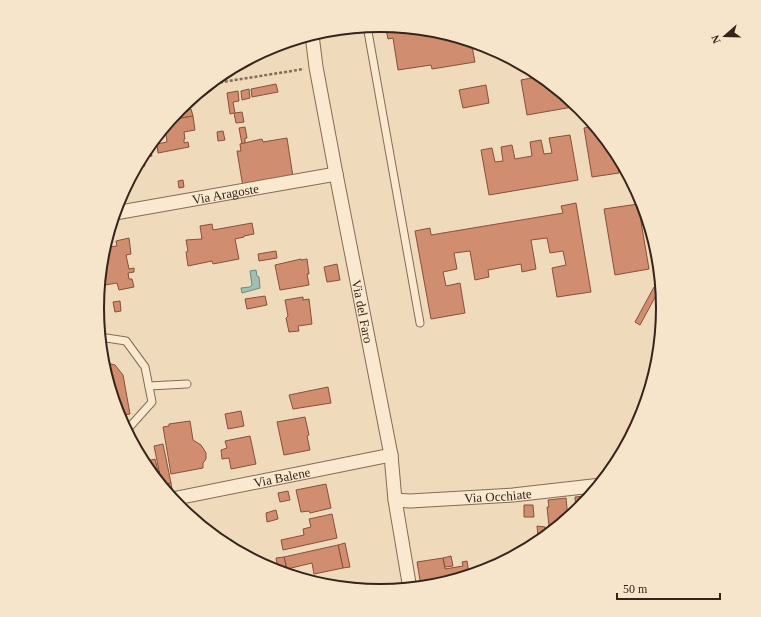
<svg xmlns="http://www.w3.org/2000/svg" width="761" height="617" viewBox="0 0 761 617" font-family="'Times New Roman',serif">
<rect width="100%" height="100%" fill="#efdabb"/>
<path fill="#9fc0b3" stroke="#678d80" d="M256,270L257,276L259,277L260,288L242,293L241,288L250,287L252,285L250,271Z"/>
<g fill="#d08d6f" stroke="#875039">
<path d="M385,25L423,29L428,33L439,31L471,41L475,62L432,69L431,65L398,70L393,38L388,39Z"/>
<path d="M542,76L578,106L527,115L521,80Z"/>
<path d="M276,84L278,92L252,97L251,89Z"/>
<path d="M486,85L489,103L463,108L459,90Z"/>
<path d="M249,89L250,98L242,100L241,91Z"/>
<path d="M238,91L239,101L233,102L235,113L242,112L244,122L236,123L234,113L230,114L227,93Z"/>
<path d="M191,109L193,116L170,120L177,112Z"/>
<path d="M193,116L195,130L184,132L185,139H184V143L188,142L189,147L158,153L157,144L167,142L165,127L170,120Z"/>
<path d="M596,126L614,149L619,173L592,177L584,128Z"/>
<path d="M245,127L247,138H245V143L242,144L239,128Z"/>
<path d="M223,131L225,140L218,141L217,132Z"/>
<path d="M570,135L578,180L489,195L481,150L492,148L495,162L503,161L501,147L512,145L515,159L532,156L530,142L541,140L544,154L552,153L549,138Z"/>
<path d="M287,138L293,177L243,187L237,151H241L240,144L262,139L263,142Z"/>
<path d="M153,141L154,148H150L152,156L143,158L145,166L136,167L145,151Z"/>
<path d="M183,180L184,187L179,188L178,181Z"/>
<path d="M576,203L591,292L557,297L552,268L566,265L563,251L550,253L547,238L531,240L536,269L522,272L521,264L488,270L489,277L475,280L470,251L454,253L457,269L443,272L446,286L460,283L465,313L431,319L415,231L430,228L431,235L563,213L561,206Z"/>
<path d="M638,204L649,269L615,275L604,209Z"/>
<path d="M252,223L254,234L244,236V237L235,239L239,259L213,264L212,261L188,266L186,252L188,251L186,240L202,239L200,226L212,224L213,230Z"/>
<path d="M129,238L131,254L126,255L129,269L134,268V272L128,273L129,279H132L134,287L119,290L117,283L99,286L100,279L102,278L101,271L102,253L106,242H107L108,247L117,246L116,241Z"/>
<path d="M276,251L277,258L259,261L258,254Z"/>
<path d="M301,259V260L307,259L309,274H307L309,285L280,290L275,265Z"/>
<path d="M337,264L340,280L327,282L324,267Z"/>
<path d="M654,287L659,290L640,325L635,322Z"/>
<path d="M265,296L267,305L247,309L245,299Z"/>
<path d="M303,297V300L309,299L312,324L298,326L299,331L289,332L286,318L288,316L285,300Z"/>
<path d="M120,301L121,311L115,312L113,302Z"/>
<path d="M111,364L115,365L123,375L130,414L118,416L103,365Z"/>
<path d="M328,387L331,403L293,409L289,395Z"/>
<path d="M241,411L244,426L228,429L225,414Z"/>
<path d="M305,417L309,435L307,436L310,450L284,455L277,422Z"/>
<path d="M190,421L193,440L201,445L206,453V459L203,463V468L171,474L163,427L169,426V424Z"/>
<path d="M250,436L256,464L231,469L229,458L222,459L221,450L227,448L225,441Z"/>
<path d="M163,444L171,483L162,485L154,446Z"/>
<path d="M155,459L158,471H159L161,485L143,462Z"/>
<path d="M171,483L173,495L169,496L163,488L162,485Z"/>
<path d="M326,484L331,508L310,513L309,511L301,512L296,490Z"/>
<path d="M288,491L290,500L280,502L278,493Z"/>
<path d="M585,496L586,503L581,509L576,511L575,497Z"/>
<path d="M566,498L568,519L562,525L549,526L547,507H549L548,500Z"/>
<path d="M524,505H533L534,517H524Z"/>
<path d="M276,510L278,519L267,522L266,513Z"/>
<path d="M332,514L337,538L283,550L281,540L304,535L303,529L311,527L309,519Z"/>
<path d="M537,526L545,527V536H538Z"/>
<path d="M345,543L350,567L343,568L338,545Z"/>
<path d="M338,545L343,568L314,574L312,563L287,569L284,557Z"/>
<path d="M451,556L453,566L445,567L443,558Z"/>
<path d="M284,557L286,566L278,569L276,558Z"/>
<path d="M443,558L445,569L463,566L462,562L467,561L469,574L429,580L430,584L421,586L417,562Z"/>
</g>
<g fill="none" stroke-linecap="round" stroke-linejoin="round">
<defs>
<g id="lane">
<path d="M367,26L420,323"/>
<path d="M100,337L126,341L145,367L152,402L126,431"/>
<path d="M149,386L187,384"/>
</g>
<g id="street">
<path id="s1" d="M312,35L316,67L336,174L391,455L395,500L410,589"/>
<path id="s2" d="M115,213L336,174"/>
<path id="s3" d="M172,499L391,455"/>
<path id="s4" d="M395,500L410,501L513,495L601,485"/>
</g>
</defs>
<use href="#lane" stroke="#876a54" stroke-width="9"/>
<use href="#street" stroke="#876a54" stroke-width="15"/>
<path stroke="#876a54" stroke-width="2.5" stroke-dasharray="3 2" stroke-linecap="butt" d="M210,84L304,69"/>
<use href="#lane" stroke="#fae9ce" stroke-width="7"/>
<use href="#street" stroke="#fae9ce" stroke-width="13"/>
</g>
<g text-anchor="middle" stroke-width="3.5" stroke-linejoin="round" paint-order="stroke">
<g font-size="13" fill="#35241a" stroke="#f7e5cb">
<text dy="5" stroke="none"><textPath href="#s2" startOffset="112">Via Aragoste</textPath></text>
<text dy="5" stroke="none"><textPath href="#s1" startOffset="281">Via del Faro</textPath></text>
<text dy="5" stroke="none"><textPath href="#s3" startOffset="112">Via Balene</textPath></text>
<text dy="5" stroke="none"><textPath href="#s4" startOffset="103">Via Occhiate</textPath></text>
</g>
</g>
<path d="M0 0H761V617H0ZM104 308a276 276 0 1 1 552 0a276 276 0 1 1-552 0Z" fill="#f7e5cb" fill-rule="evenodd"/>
<path fill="none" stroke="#35241a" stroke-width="2" d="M104 308a276 276 0 1 1 552 0a276 276 0 1 1-552 0Z"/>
<g transform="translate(725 36) rotate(250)" stroke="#f7e5cb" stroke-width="3" paint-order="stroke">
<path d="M0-3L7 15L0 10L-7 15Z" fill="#35241a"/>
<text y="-6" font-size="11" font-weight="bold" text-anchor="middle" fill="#35241a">N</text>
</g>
<path d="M617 593v6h103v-6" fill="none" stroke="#35241a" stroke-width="2"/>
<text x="623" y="593" font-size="12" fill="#35241a" stroke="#f7e5cb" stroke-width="3" paint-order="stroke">50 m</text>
</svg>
